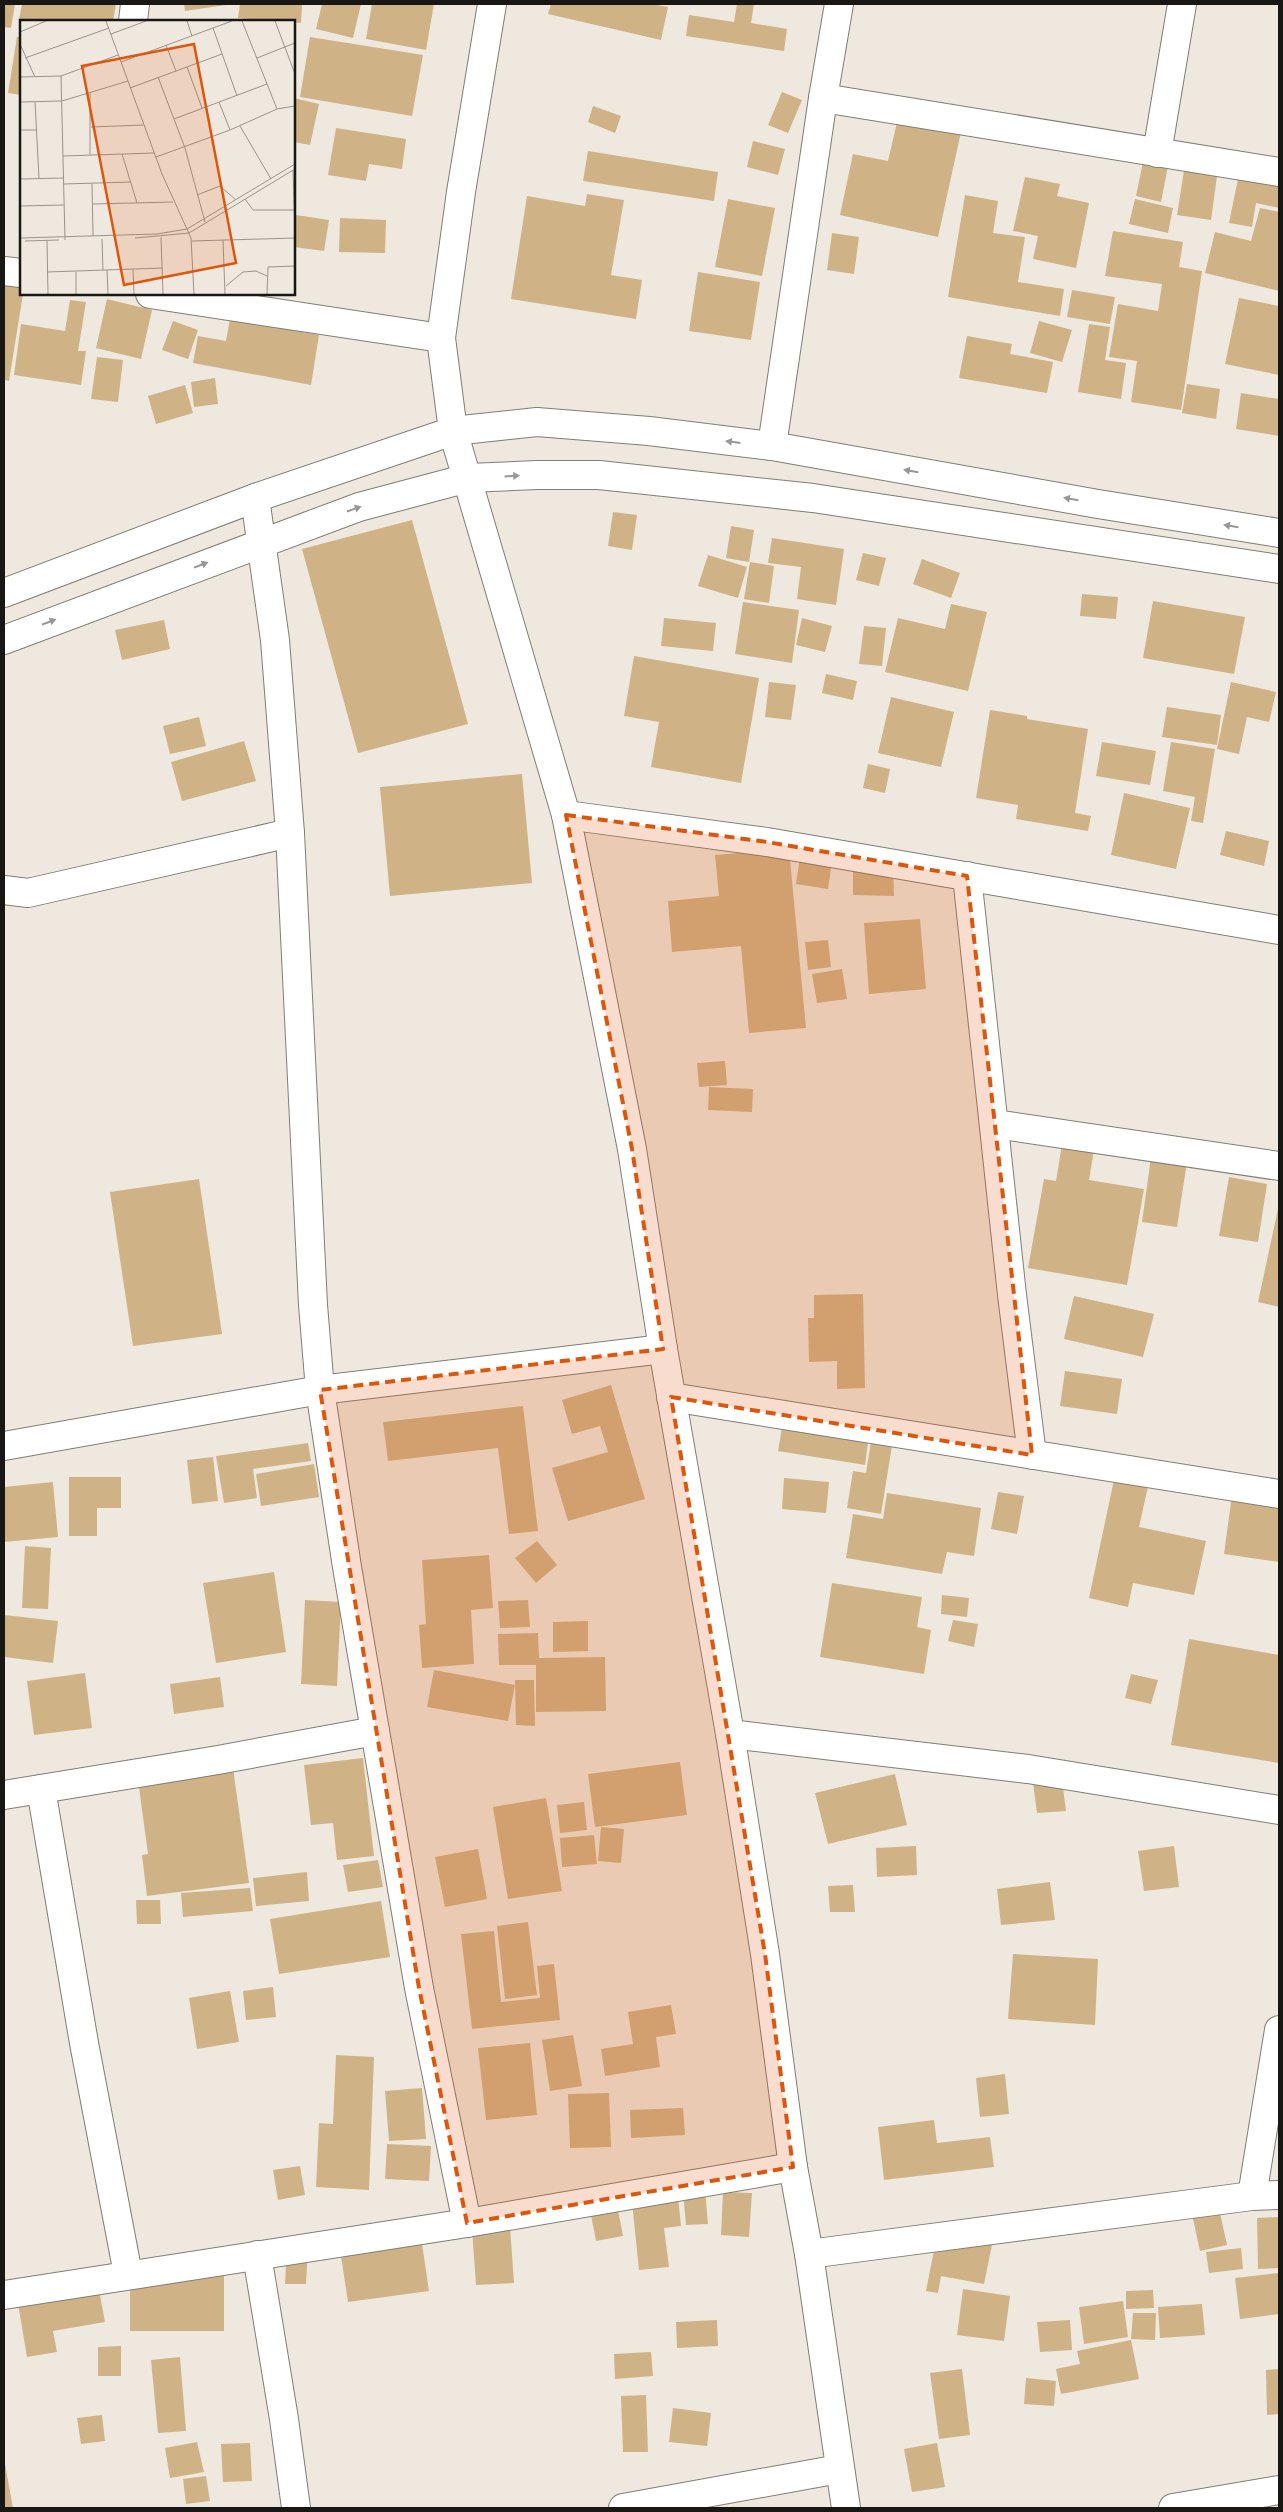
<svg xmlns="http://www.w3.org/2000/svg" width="1283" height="2512" viewBox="0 0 1283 2512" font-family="'Source Sans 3',sans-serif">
<rect width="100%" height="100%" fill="#efe8df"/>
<g fill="#cfb387">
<path d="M4,4H15L11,28L4,27Z"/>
<path d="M22,4H116L113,21L19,20Z"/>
<path d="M184,4H226V5L185,11Z"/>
<path d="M240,4H302L301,23L238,18Z"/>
<path d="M322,4H361L353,38L316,29Z"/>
<path d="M372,4H434L426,50L366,39Z"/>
<path d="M551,4H652L668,7L661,40L548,14Z"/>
<path d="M737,4H754L751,23L787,29L784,51L686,36L689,15L734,22Z"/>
<path d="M17,37H21V95L8,93Z"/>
<path d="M310,37L423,55L412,116L300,97Z"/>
<path d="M782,92L802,100L788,133L768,125Z"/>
<path d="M294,98L319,104L310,145L294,142Z"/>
<path d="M593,106L621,116L615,133L588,122Z"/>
<path d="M898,118L961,132L938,237L840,215L853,154L888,161Z"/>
<path d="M336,128L406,139L402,169L369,164L366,181L328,175Z"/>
<path d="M753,141L785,149L778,175L747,167Z"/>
<path d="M588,151L718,172L714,201L583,181Z"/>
<path d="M1144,157L1169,161L1161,202L1136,196Z"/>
<path d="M1185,164L1218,169L1211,220L1177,215Z"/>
<path d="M1240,169L1279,177V208L1256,203L1252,227L1229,223Z"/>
<path d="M1025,177L1060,184L1057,196L1089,203L1076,268L1033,259L1038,236L1013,231Z"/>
<path d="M587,194L624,200L611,275L642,280L636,319L511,299L527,196L585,206Z"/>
<path d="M965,195L998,201L993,233L1025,237L1018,282L1064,289L1060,316L948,297Z"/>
<path d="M728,199L775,208L762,276L715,267Z"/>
<path d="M1135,199L1173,208L1168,233L1129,224Z"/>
<path d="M1260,208L1279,212V291L1205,273L1215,232L1251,241Z"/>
<path d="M296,215L329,220L324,251L294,247Z"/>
<path d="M340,218L386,220L385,253L339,252Z"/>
<path d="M1113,231L1183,242L1179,267L1202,271L1181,410L1131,402L1137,361L1109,357L1118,304L1158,311L1162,284L1105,276Z"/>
<path d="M832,233L859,237L854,274L827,270Z"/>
<path d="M698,272L760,282L751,340L689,331Z"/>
<path d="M4,283L21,286V294H23L9,381L4,380Z"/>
<path d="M1072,290L1115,297L1110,324L1067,317Z"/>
<path d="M1239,298L1279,306V375L1225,364Z"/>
<path d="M107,299L152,310L141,359L96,348Z"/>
<path d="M70,300L86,302L78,351H86L81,385L14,375L21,324L65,331Z"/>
<path d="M230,319L319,335L311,385L193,363L198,336L226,341Z"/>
<path d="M173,321L198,330L188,359L162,350Z"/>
<path d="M1039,321L1072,330L1062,362L1030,353Z"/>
<path d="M1089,324L1110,327L1105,360L1126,363L1121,399L1078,392Z"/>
<path d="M967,336L1012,344L1010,354L1053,362L1047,393L959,378Z"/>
<path d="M97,357L123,360L118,402L91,399Z"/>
<path d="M215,378L218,404L194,407L191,382Z"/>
<path d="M1187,384L1220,389L1216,419L1182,413Z"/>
<path d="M185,385L193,413L156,424L148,396Z"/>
<path d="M1241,393L1279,399V436L1236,429Z"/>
<path d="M613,512L637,515L632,550L608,546Z"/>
<path d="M412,520L468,724L358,753L302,549Z"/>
<path d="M731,526L754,530L749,562L726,558Z"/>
<path d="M772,538L844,549L836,605L797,599L801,567L768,563Z"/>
<path d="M863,553L886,558L879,586L856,580Z"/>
<path d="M708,555L747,567L738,598L698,586Z"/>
<path d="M922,559L960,573L951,598L913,584Z"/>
<path d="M750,562L774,566L769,603L744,599Z"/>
<path d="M1082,594L1118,597L1116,619L1080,616Z"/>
<path d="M1153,601L1245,617L1234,674L1143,658Z"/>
<path d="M743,602L799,610L792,663L735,654Z"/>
<path d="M951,604L987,612L968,691L885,672L898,618L945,629Z"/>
<path d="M664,618L716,623L713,651L661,646Z"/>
<path d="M802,618L832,626L825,652L796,645Z"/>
<path d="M164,620L170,649L122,660L115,630Z"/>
<path d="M864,626L886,628L882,666L859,664Z"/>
<path d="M634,656L759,678L741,783L651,767L659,722L624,716Z"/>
<path d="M826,674L857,681L853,700L822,693Z"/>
<path d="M769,682L796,685L791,720L765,717Z"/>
<path d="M1231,682L1276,692L1269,722L1247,717L1239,754L1217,749Z"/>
<path d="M891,697L954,712L941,767L878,753Z"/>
<path d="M1167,707L1221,715L1217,745L1162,737Z"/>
<path d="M990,710L1027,716V719L1088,729L1075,813L1091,816L1088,831L1016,819L1018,805L976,798Z"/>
<path d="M199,717L206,746L170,754L163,726Z"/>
<path d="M244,741L256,781L182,801L171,762Z"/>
<path d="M1102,742L1156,751L1150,785L1096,776Z"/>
<path d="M1171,742L1215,749L1203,823L1191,821L1195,797L1163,791Z"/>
<path d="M868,764L890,769L885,793L863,788Z"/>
<path d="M522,774L532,883L390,896L380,787Z"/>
<path d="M1124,793L1190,808L1176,869L1111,855Z"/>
<path d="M1226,831L1269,841L1264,866L1220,855Z"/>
<path d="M789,849L806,1028L749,1033L741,946L672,952L668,901L719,896L715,855Z"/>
<path d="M800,857L832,862L828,889L796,884Z"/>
<path d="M853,863H893L894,896L853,895Z"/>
<path d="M920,919L926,989L869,994L864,923Z"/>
<path d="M828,940L831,967L808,970L805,942Z"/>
<path d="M842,969L847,999L817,1003L812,974Z"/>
<path d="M725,1061L727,1085L699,1087L697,1063Z"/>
<path d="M709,1087L753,1089L752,1112L708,1110Z"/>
<path d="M1062,1144L1094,1150L1089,1180L1144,1189L1127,1285L1028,1268L1044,1179L1056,1181Z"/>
<path d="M1151,1157L1187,1162L1177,1227L1142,1222Z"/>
<path d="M1229,1177L1267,1184L1258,1242L1219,1236Z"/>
<path d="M199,1179L222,1334L133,1346L110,1192Z"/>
<path d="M1278,1209H1279V1307L1258,1302Z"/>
<path d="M863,1294L865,1388L837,1389V1361L809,1362L808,1318H814V1295Z"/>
<path d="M1074,1296L1154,1314L1143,1357L1064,1339Z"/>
<path d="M1065,1371L1122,1379L1117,1414L1060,1406Z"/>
<path d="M611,1385L645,1499L568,1521L552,1468L608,1452L600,1426L572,1434L562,1400Z"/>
<path d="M523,1406L538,1531L509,1534L498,1448L388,1461L383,1422Z"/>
<path d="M783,1422L869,1435L865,1465L778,1451Z"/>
<path d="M874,1423L895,1427L881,1514L847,1508L853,1471L866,1473Z"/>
<path d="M308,1443L311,1461L253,1469L257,1498L224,1503L216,1456Z"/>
<path d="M213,1457L218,1501L192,1504L187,1460Z"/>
<path d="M314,1464L319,1497L261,1506L256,1474Z"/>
<path d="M1115,1475L1149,1482L1139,1527L1206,1541L1194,1595L1133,1583L1128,1607L1089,1598Z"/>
<path d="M69,1477H121V1508H97V1536H69Z"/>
<path d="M784,1478L829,1482L826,1513L782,1509Z"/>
<path d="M53,1482L58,1537L4,1542V1487Z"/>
<path d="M998,1492L1024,1496L1017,1534L991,1529Z"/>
<path d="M887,1493L981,1508L974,1556L947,1552L942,1574L846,1558L853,1514L883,1519Z"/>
<path d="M1232,1495L1279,1501V1562L1224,1554Z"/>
<path d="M537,1541L557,1565L536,1583L515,1558Z"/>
<path d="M25,1546L51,1548L48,1609L22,1608Z"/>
<path d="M489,1555L493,1608L471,1610L474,1664L422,1668L419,1625L426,1624L422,1560Z"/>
<path d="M274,1572L286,1652L216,1663L203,1583Z"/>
<path d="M832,1583L922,1597L917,1627L931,1630L924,1674L820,1657Z"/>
<path d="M942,1595L969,1598L967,1617L941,1614Z"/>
<path d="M305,1600L341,1602L337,1686L301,1684Z"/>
<path d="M528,1600L530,1627L500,1628L498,1601Z"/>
<path d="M4,1615L58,1621L53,1663L4,1657Z"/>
<path d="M953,1620L978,1624L974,1647L948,1641Z"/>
<path d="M588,1621V1651L553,1652V1622Z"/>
<path d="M538,1633L539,1658L605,1657L606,1711L536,1712V1665H499L498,1634Z"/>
<path d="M1189,1639L1279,1655V1763L1171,1745Z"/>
<path d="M434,1670L515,1685L508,1721L427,1707Z"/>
<path d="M85,1673L92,1728L34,1735L27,1681Z"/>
<path d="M1131,1674L1158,1680L1151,1704L1125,1698Z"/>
<path d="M220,1677L224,1707L174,1714L170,1684Z"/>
<path d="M515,1680H534L535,1726L516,1725Z"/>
<path d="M363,1758L374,1856L337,1860L333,1823L311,1825L304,1765Z"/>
<path d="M680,1762L687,1815L595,1827L588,1774Z"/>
<path d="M233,1768L249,1883L147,1896L142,1855L148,1854L138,1780Z"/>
<path d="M895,1774L907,1825L828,1844L815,1793Z"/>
<path d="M1062,1780L1066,1811L1037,1813L1033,1783Z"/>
<path d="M546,1798L562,1891L508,1899L493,1807Z"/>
<path d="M584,1802L587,1830L560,1833L557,1805Z"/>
<path d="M601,1827L624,1829L621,1863L598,1861Z"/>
<path d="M594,1835L597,1864L562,1867L560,1838Z"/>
<path d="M916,1846L917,1875L877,1877L876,1848Z"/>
<path d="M1174,1846L1179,1887L1144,1891L1138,1851Z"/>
<path d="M478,1849L487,1899L445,1907L435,1857Z"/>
<path d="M378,1860L383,1887L348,1892L343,1865Z"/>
<path d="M307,1872L309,1901L256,1906L253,1878Z"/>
<path d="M1050,1882L1055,1920L1001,1925L997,1889Z"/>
<path d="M853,1885L855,1912H830L828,1886Z"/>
<path d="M250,1888L253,1911L183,1917L181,1893Z"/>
<path d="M136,1900H160L161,1924H137Z"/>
<path d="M381,1901L390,1957L279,1974L270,1919Z"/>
<path d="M528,1922L537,1995L505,1999L497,1926Z"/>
<path d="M494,1931L501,2002L540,1998L537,1966L554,1964L560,2020L472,2029L461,1934Z"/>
<path d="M1013,1954L1098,1959L1095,2025L1008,2019Z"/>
<path d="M273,1987L276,2017L246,2020L243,1991Z"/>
<path d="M230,1991L239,2042L197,2049L189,1998Z"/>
<path d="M671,2005L676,2034L656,2037L660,2067L605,2076L601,2049L633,2044L628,2012Z"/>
<path d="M573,2035L582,2086L550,2091L542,2040Z"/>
<path d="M530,2043L537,2115L486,2120L478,2048Z"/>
<path d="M336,2055L374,2057L369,2190L316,2187L319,2123L333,2124Z"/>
<path d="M1005,2074L1009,2114L980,2117L976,2078Z"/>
<path d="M422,2088L426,2139L389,2141L385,2091Z"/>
<path d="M609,2093L611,2147L570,2148L568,2094Z"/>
<path d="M683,2108L685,2135L631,2138L630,2110Z"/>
<path d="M934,2120L937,2143L990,2137L994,2167L884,2180L878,2127Z"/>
<path d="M387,2144L431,2146L429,2181L385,2179Z"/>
<path d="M300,2166L305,2195L278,2200L273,2170Z"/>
<path d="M705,2189L708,2224L686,2225L683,2191Z"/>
<path d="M723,2192L752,2193L749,2237L721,2235Z"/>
<path d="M678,2197L681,2226L664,2228L669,2267L639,2270L632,2202Z"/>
<path d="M1217,2199L1227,2245L1200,2251L1190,2205Z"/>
<path d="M617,2205L623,2236L596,2241L590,2210Z"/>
<path d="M1279,2217V2268L1258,2269L1257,2218Z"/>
<path d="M510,2226L514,2283L476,2285L472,2229Z"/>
<path d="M420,2230L429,2291L348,2302L339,2243Z"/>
<path d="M938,2230L993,2240L984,2284L941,2276L938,2293L926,2291Z"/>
<path d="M287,2246L308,2248L306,2284H285Z"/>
<path d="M1241,2248L1243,2269L1209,2273L1206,2252Z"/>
<rect x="130" y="2273" width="94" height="58"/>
<path d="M1279,2273V2314L1240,2319L1235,2278Z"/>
<path d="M963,2289L1010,2296L1004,2341L957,2335Z"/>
<path d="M99,2290L105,2322L53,2331L57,2352L27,2357L18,2304Z"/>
<path d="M1153,2290L1154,2308L1126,2309V2291Z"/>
<path d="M1123,2301L1128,2337L1084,2344L1079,2307Z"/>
<path d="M1202,2304L1205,2335L1160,2338L1158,2307Z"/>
<path d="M1133,2313H1156L1155,2340L1131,2339Z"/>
<path d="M717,2320L718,2346L677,2348L676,2322Z"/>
<path d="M1070,2320L1072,2350L1040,2352L1037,2322Z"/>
<path d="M1131,2340L1139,2379L1061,2394L1056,2369L1080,2364L1077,2351Z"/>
<path d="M121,2346V2376H98V2347Z"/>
<path d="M651,2352L653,2376L615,2379L614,2354Z"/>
<path d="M180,2357L186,2431L158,2433L151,2360Z"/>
<path d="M962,2369L970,2435L939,2439L930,2373Z"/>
<path d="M1279,2369V2414L1267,2415L1266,2370Z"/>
<path d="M1026,2378L1056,2381L1054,2406L1024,2404Z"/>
<path d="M646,2395L648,2452H623L621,2396Z"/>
<path d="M673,2408L711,2413L707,2446L669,2442Z"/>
<path d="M102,2415L105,2441L81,2444L77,2418Z"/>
<path d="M197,2442L204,2472L170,2478L165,2448Z"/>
<path d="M250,2443L252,2481L223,2482L221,2444Z"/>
<path d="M937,2443L945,2487L912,2492L904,2449Z"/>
<path d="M4,2464H5L13,2508H4Z"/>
<path d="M206,2476L210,2501L186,2504L183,2479Z"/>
</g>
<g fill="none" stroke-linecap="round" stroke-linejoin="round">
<defs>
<g id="minor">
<path d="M492,4L461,192L441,338L453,431L566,815L632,1149L663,1349L730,1734L765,1954L793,2167L809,2254L846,2508"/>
<path d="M133,21L135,4"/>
<path d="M823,98L1279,172"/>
<path d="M1157,153L1182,4"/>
<path d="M4,271L21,273"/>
<path d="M150,294L441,338"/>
<path d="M772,446L823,98L839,4"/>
<path d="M255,498L275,640L290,833L313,1305L320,1390L347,1567L419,1988L467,2223"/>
<path d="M4,593L255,498L453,431L537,422L649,431L772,446L1098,504L1279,533"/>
<path d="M4,640L359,507L468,478L537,475H599L813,498L1279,569"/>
<path d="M566,815L767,842L1279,930"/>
<path d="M967,876L1012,1295L1032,1455"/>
<path d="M4,890L28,893L290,833"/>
<path d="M995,1124L1279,1166"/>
<path d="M671,1397L1279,1494"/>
<path d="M4,1446L320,1390L663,1349"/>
<path d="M730,1734L1028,1769L1279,1810"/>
<path d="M41,1789L84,2043L128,2274"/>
<path d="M4,1795L218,1760L375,1731"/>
<path d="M1252,2196L1279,2030"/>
<path d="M809,2254L1252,2196L1279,2195"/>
<path d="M257,2255L284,2419L296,2508"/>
<path d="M4,2295L467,2223L793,2167"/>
<path d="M623,2508L839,2469"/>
<path d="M1173,2508L1279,2490"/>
</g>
</defs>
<use href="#minor" stroke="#827d74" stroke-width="30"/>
<use href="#minor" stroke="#fff" stroke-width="28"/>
</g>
<defs><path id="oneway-solid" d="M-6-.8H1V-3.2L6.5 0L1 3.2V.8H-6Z" transform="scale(1.25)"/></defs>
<g fill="#989795">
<use href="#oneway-solid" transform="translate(733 442) rotate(-173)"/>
<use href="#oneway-solid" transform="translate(911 471) rotate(-170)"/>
<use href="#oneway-solid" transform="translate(512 476) rotate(-3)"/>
<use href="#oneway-solid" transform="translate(1071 499) rotate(-170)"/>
<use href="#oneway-solid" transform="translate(354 509) rotate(-19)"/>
<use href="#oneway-solid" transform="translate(1231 526) rotate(-171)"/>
<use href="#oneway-solid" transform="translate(201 565) rotate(-21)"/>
<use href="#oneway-solid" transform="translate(49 622) rotate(-21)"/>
</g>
<path fill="#de560c" fill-opacity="0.2" stroke="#de560c" stroke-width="4" stroke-dasharray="10 6" stroke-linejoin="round" d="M566,815L767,842L967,876L1032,1455L671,1397L765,1954L793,2167L467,2223L419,1988L320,1390L663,1349L632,1149Z"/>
<g transform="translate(20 20)">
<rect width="275" height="275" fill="#efe8df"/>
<path fill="none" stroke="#99948e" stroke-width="1" d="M86,1L142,154L171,218L174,274M167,1L172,16M222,1L257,89M255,1L275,54M193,8L217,76M0,12L26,1M91,14L126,1M0,24L15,57M146,25L156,51M5,38L89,8M237,38L275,23M101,42L212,1M167,47L182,88M41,56L45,220M0,57L41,56L98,35M138,57L165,128L185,202M110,68L202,34M70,73V135M0,82L42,81L108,61M15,82L19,158M199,82L210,110M154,99L247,64M220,106L251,159M71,107L123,105M0,110H16M102,134L117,183M43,136L134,133M136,137L210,110L257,89L275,86M273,150L275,212M0,159L44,158M44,164L111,162M72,164L73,216M177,175L200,166L216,180M225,179L233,190H274M73,184L153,182M0,186L44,185M141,217L143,274M0,218L137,214L167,209L275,144M115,218L169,213L275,149M82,219L83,250M203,220L205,274M5,221L39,220M27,221L28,274M172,221L275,218M113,249L114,274M87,250L88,274M27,252L143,248M56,252V274M206,266L223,252L236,251L247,256M247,274L248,247L275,246"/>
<path fill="#de560c" fill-opacity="0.15" stroke="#de560c" stroke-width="2.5" d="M174,24L216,243L104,265L62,46Z"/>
<rect width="275" height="275" fill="none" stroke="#191714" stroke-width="2.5"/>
</g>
<rect width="1283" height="2512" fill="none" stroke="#191714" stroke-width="10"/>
</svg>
